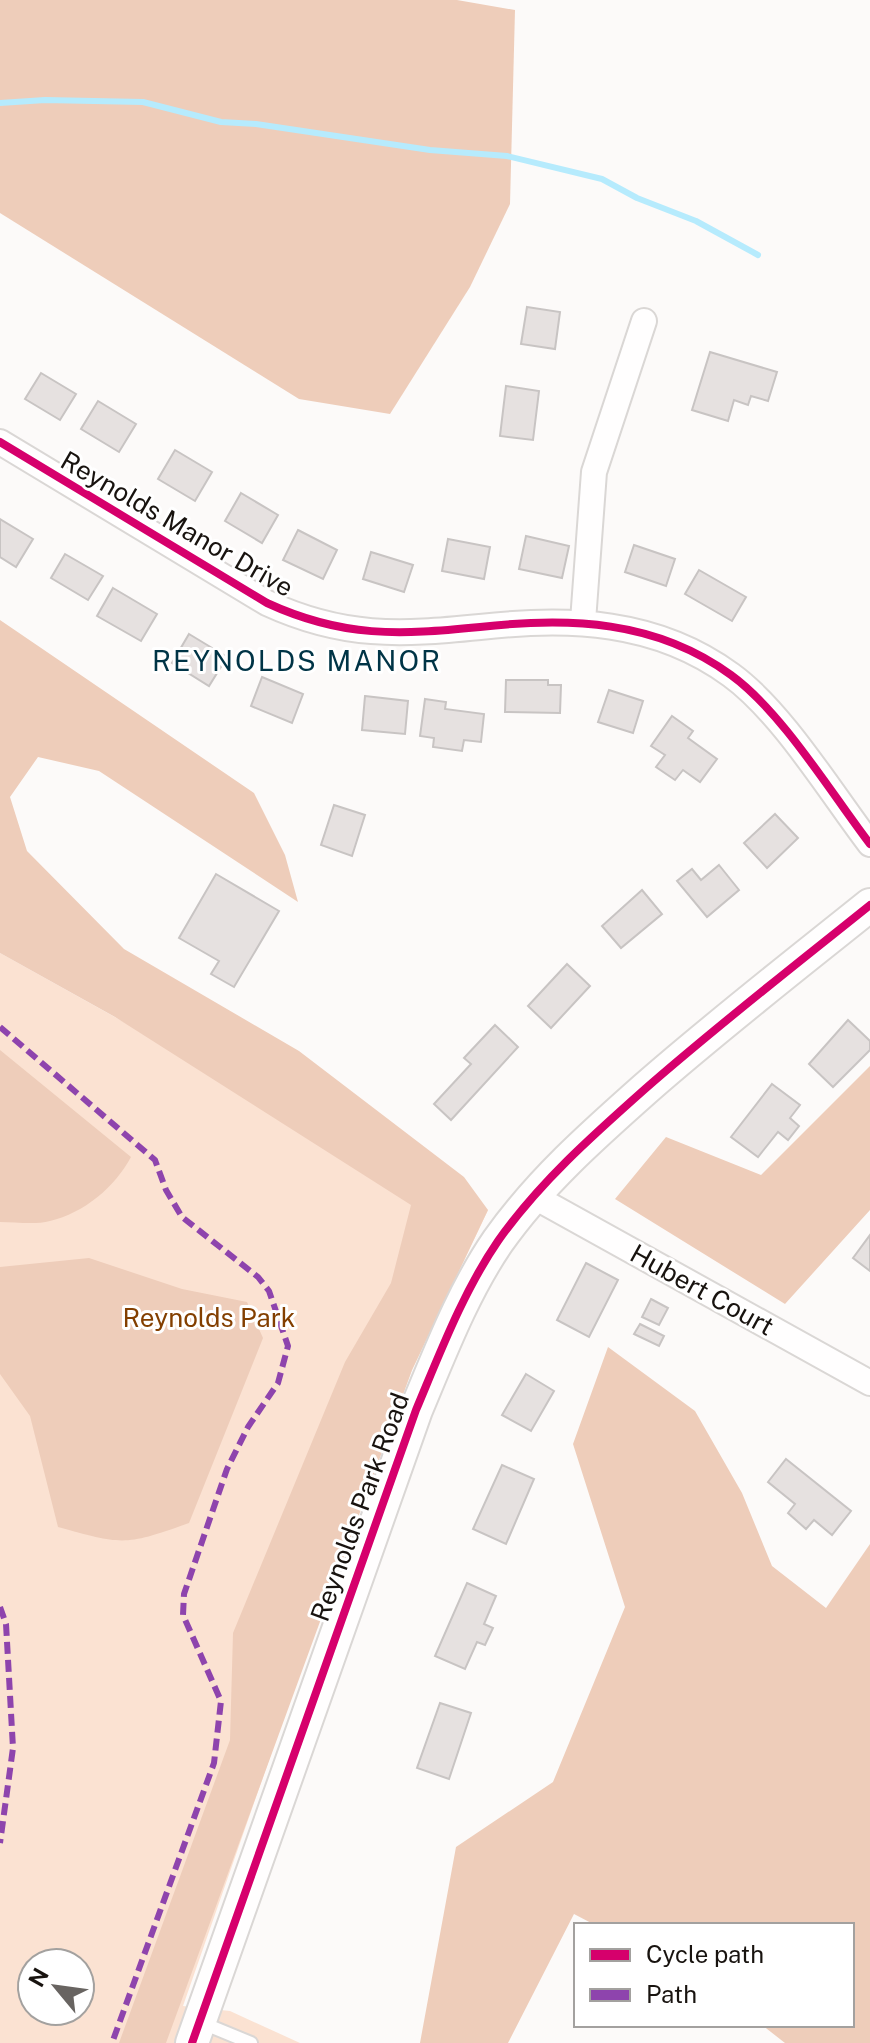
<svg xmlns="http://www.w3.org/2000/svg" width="870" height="2043" viewBox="0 0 870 2043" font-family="'Public Sans',sans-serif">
<rect width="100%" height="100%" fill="#fcfaf9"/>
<path fill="#fbe2d2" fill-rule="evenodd" d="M0,953L364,1156L488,1210L412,1370L324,1603L183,2006L230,2011L300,2043H0ZM32,1963H80V2011H32Z"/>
<g fill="#eecdba">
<path d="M0,0H457L515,10L510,204L470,287L390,414L299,399L0,213Z"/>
<path d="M0,620L254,793L285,855L298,902L99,771L38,757L10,797L27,851L124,949L299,1051L464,1177L488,1210L412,1370L166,2043H119L230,1740L233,1633L345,1362L391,1283L411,1205L115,1017L0,953Z"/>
<path d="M0,1050L131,1157C115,1187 84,1213 50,1221C35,1225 16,1222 0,1222Z"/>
<path d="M870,1066V1210L785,1304L615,1199L666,1137L761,1175Z"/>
<path d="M89,1258L182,1289L247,1302L263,1338L189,1523C125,1546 123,1545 58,1527L30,1416L0,1374V1267Z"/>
<path d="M608,1347L695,1411L742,1493L772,1566L826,1608L870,1544V2043H785L762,2025H852V1925H595L574,1914L508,2043H420L456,1847L553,1782L625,1607L573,1444Z"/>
</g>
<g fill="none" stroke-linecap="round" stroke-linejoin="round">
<path stroke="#b6ebfd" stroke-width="6" d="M0,103L45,100L143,102L221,122L256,124L430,150L507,156L602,179L637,198L696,221L758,255"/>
</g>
<g fill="#e6e1e0" stroke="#c8c4c3" stroke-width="2">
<path d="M527,307L560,312L555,349L521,344Z"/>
<path d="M710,352L777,372L768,401L751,396L748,405L734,400L728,421L692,410Z"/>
<path d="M41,373L76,394L60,420L25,399Z"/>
<path d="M506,386L539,391L533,440L500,436Z"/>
<path d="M98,401L136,424L119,452L81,429Z"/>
<path d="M175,450L212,472L195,501L158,479Z"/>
<path d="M241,493L278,515L262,543L225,521Z"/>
<path d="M0,519L33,539L16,567L0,557Z"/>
<path d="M298,530L337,550L323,579L283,560Z"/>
<path d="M526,536L569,546L562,578L519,569Z"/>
<path d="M448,539L490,547L484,579L442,571Z"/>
<path d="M634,545L675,559L666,586L625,572Z"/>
<path d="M371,552L413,565L404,592L363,579Z"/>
<path d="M65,554L103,576L88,600L51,578Z"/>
<path d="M699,570L746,597L732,621L685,594Z"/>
<path d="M113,588L157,614L141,641L97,616Z"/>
<path d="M189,634L227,657L209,686L172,663Z"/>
<path d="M262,677L303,694L292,723L251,706Z"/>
<path d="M506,680H548V685H561L560,713L505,712Z"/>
<path d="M609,690L643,701L633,733L598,722Z"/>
<path d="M365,696L408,701L405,734L362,730Z"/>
<path d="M425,699L446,702L445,709L484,714L481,742L464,740L462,751L433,747L434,738L420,736Z"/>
<path d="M672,716L693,731L688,738L717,759L700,782L683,770L675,780L656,767L665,755L651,746Z"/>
<path d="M334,805L365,815L352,856L321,845Z"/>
<path d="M775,814L798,838L767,868L744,843Z"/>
<path d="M719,865L739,890L707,917L677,881L692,869L701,880Z"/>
<path d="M216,874L279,911L234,987L211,974L219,961L179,938Z"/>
<path d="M642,890L662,914L621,948L602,926Z"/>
<path d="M567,964L590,986L551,1028L528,1006Z"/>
<path d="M848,1020L870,1041V1050L833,1087L809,1064Z"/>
<path d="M495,1025L518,1047L451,1120L434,1104L471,1064L464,1058Z"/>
<path d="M772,1084L800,1105L790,1118L799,1126L788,1140L778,1132L758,1157L731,1137Z"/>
<path d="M870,1235V1271L853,1258Z"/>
<path d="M586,1263L618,1280L589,1337L557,1320Z"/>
<path d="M651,1299L668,1308L659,1325L642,1317Z"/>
<path d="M640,1324L664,1336L659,1346L634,1334Z"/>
<path d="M526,1374L554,1391L531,1431L502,1415Z"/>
<path d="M786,1459L851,1511L832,1535L814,1520L806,1529L788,1513L795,1504L768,1482Z"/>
<path d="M502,1465L534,1479L506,1544L473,1529Z"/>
<path d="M467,1583L496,1596L484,1624L493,1628L485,1645L477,1642L465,1669L435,1656Z"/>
<path d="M440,1703L471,1713L449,1779L417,1768Z"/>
</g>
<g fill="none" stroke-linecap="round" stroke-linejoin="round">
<defs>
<path id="lane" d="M200,2022L251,2043"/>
<g id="street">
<path d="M0,442L267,603C343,638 399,635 480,627C569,617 656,620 731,675C782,712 831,793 870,844"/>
<path d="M583,621L594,472L644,321"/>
<path d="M533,1196L870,1383"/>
</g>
<path id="secondary" d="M192,2043L416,1410C440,1353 463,1292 498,1241C539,1183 592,1136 645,1089C718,1025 794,966 870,905"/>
</defs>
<use href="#lane" stroke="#dad7d5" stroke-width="16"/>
<use href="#street" stroke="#dad7d5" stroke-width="28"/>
<use href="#secondary" stroke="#dad7d5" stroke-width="36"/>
<use href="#lane" stroke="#fffefe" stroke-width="12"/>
<use href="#street" stroke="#fffefe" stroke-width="24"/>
<use href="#secondary" stroke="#fffefe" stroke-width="32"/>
<g stroke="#8e44ad" stroke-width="6" stroke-dasharray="12 6" stroke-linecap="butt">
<path d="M0,1027L155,1160L166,1190L182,1217L258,1277L269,1291L288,1346L278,1383L248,1427L227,1469L184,1594L183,1615L221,1701L214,1763L112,2043"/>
<path d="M0,1607L6,1624L13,1748L0,1843"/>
</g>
<defs>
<g id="cycleway">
<path d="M0,442L267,603C343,638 399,635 480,627C569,617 656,620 731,675C782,712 831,793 870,844"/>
<path d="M192,2043L416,1410C440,1353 463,1292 498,1241C539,1183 592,1136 645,1089C718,1025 794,966 870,905"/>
</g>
</defs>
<use href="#cycleway" stroke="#fff" stroke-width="13"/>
<use href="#cycleway" stroke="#d6006c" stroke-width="8"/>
</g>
<g text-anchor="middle" stroke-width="6" stroke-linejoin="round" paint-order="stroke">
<g font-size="26" fill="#18130f" stroke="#fff">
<text transform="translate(177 524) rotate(30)" y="9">Reynolds Manor Drive</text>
<text transform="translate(702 1290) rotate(29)" y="9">Hubert Court</text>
<text transform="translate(360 1507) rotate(-70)" y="9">Reynolds Park Road</text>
</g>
<g font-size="26" fill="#833f00" stroke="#fff">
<text x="209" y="1327">Reynolds Park</text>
</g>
<g font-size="28" letter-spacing="2" fill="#003446" stroke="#fff">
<text x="297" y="671">REYNOLDS MANOR</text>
</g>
</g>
<rect x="574" y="1923" width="280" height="104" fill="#ffffff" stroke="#a3a19f" stroke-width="2"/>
<rect x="590" y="1949" width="40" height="12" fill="#d6006c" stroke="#a3a19f" stroke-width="2"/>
<text x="646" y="1963" font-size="24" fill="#18130f">Cycle path</text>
<rect x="590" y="1989" width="40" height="12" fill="#8e44ad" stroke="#a3a19f" stroke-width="2"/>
<text x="646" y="2003" font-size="24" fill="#18130f">Path</text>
<g transform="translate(56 1987) rotate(299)"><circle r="38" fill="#ffffff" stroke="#a3a19f" stroke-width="2"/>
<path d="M0-6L14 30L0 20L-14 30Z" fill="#686461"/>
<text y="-12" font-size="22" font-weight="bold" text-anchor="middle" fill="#18130f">N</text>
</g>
</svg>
